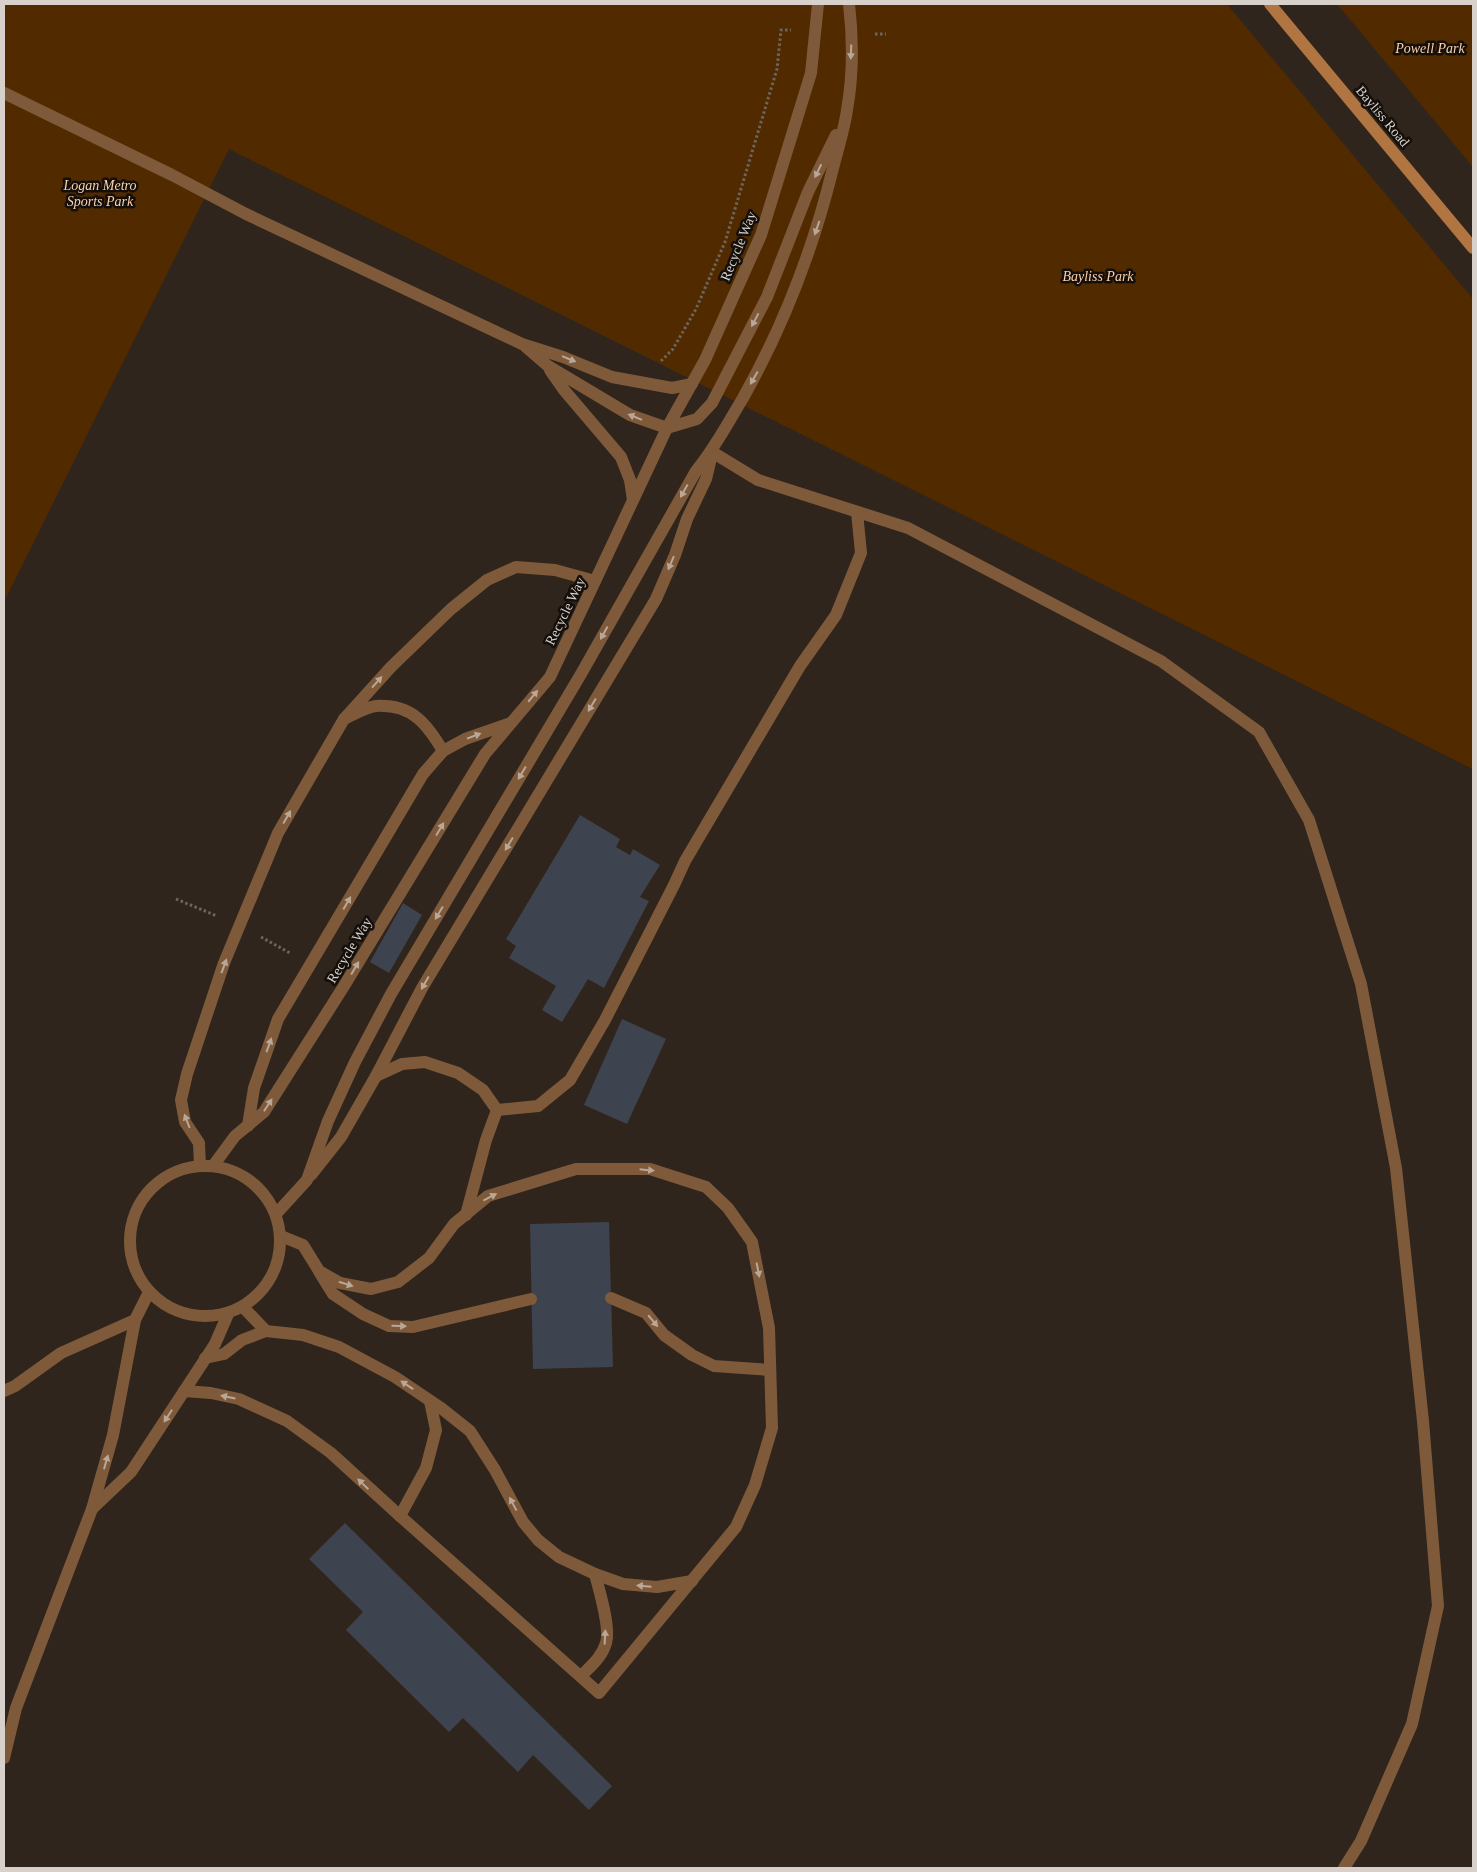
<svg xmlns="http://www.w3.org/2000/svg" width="1477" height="1872" viewBox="0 0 1477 1872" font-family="'Times New Roman',serif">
<rect width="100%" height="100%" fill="#2f251c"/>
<g fill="#512a00">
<path d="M4,4H1227L1473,299V769L229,149L4,602Z"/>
<path d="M1337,4H1473V167Z"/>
</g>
<g fill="#3d434f">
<path d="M580,815L620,839L616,847L630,855L633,849L660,865L640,897L649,901L604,988L588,979L562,1022L542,1010L556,986L509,958L516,946L506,939Z"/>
<path d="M403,903L422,915L389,973L370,962Z"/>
<path d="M622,1019L666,1039L627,1124L584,1105Z"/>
<path d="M609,1222L613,1367L533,1369L530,1224Z"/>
<path d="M345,1523L612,1786L589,1810L533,1755L518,1772L463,1718L449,1732L346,1630L363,1612L309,1559Z"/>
</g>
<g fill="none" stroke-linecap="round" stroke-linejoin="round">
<g stroke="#6e655d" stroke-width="3" stroke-dasharray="2.5 2.5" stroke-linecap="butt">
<path d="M875,34H886"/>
<path d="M661,361L673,349L696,309L725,242L777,69L781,30H791"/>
<path d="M176,899L217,916"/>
<path d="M261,937L290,953"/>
</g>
<g stroke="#7f5a3a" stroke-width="12">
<path d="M712,452L758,480L908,528L1161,661L1259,732L1309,820L1361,984L1396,1168L1423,1421L1438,1606L1412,1724L1361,1841L1344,1868"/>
<path d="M344,719C353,715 366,707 376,706C412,704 427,724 443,751"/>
<path d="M376,1076L402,1064L425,1062L458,1073L483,1090L497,1110L486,1140L466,1215"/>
<path d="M497,1110L538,1106L570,1080L605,1020L674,885L685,861L800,666L836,615L861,553L857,512"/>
<path d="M248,1126L254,1088L278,1019L423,774L443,751L465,739L511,723"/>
<path d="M281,1236L303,1245L319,1271L340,1283L371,1289L398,1282L429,1258L454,1224L488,1196L576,1169H650L706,1187L728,1208L752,1242L769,1328L772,1428L755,1485L736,1527L599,1693L400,1516L426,1468L436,1430L430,1401"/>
<path d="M320,1273L333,1294L363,1314L389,1326L413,1327L531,1299"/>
<path d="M611,1298L646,1313L664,1335L692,1355L714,1366L770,1370"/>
<path d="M243,1307L266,1331L303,1335L339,1347L395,1377L441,1408L470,1431L495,1470L523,1522L538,1540L559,1557L595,1574L623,1584L657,1587L692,1581"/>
<path d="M205,1358L224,1354L242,1340L266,1331"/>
<path d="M4,1391L15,1386L61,1353L135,1320"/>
<path d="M184,1391L211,1393L239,1399L287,1421L331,1453L400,1516"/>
<path d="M581,1676C591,1666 602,1657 606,1643C611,1628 599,1590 595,1574"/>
</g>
<g stroke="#7f5a3a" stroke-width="12">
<path d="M4,93L172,175L246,214L522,344L563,357L612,377L672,388L692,384"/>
<path d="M526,347L548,366L630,415L667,428L697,419L712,403L767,297L808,192L836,135"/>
<path d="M550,370L564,390L621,457L630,480L633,500"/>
<circle cx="205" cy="1241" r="75"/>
<path d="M200,1166L199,1143L185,1122L181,1100L187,1074L224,963L278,833L344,719L391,667L451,609L487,580L516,567L555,570L595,581"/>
<path d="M213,1166L235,1136L264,1112L344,986L485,754L550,677L667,428L705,360L761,235L811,73L818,4"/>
<path d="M311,1175L341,1137L376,1076L422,988L656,599L675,555L687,519L706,479L712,454"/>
<path d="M276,1214L307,1180L328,1121L355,1062L391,994L581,674L696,471C715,448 728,423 743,398C784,325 812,253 832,172C837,152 844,131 847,110C853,76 853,38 849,4"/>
<path d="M92,1509L131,1472L215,1344L228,1314"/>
<path d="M4,1758L16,1708L92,1509L113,1435L135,1320L149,1292"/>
</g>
<path stroke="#b17541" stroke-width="12" d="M1270,4L1473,248"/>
</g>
<defs><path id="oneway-solid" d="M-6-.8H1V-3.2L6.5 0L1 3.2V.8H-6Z" transform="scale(1.25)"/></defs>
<g fill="#b9a798">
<use href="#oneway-solid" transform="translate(851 52) rotate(92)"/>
<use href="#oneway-solid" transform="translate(818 171) rotate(116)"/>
<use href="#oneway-solid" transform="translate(817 228) rotate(109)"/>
<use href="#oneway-solid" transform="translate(755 320) rotate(118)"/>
<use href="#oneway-solid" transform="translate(569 359) rotate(22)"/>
<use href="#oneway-solid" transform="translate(754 378) rotate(120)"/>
<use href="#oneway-solid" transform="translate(635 417) rotate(-158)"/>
<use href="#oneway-solid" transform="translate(684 491) rotate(119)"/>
<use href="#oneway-solid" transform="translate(671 563) rotate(113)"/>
<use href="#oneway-solid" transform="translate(604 633) rotate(119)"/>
<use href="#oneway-solid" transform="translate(377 682) rotate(-48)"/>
<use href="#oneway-solid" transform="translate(533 696) rotate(-50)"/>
<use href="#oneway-solid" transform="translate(592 705) rotate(121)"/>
<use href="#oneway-solid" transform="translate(474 736) rotate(-21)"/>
<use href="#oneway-solid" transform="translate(522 773) rotate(121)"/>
<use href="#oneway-solid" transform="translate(287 817) rotate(-60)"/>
<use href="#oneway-solid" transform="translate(440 829) rotate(-59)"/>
<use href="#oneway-solid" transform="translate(509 844) rotate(121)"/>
<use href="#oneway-solid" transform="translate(347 903) rotate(-60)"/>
<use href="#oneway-solid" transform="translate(439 913) rotate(121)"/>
<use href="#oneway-solid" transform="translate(224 966) rotate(-70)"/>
<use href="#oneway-solid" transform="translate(355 968) rotate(-59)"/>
<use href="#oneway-solid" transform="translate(425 983) rotate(120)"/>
<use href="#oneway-solid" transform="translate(269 1045) rotate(-70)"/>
<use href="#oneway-solid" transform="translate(268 1105) rotate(-57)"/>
<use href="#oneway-solid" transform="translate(187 1121) rotate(-111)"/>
<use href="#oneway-solid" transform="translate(647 1170) rotate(6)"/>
<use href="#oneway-solid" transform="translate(490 1197) rotate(-28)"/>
<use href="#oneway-solid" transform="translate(758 1270) rotate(79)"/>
<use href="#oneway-solid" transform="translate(346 1284) rotate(18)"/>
<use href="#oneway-solid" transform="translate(653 1321) rotate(50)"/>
<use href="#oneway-solid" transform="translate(399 1326) rotate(2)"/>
<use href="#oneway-solid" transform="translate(407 1385) rotate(-146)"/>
<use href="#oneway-solid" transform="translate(228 1397) rotate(-168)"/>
<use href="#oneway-solid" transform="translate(168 1416) rotate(123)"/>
<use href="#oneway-solid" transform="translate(106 1462) rotate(-74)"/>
<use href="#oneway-solid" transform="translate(363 1484) rotate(-136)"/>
<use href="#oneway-solid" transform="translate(513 1504) rotate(-118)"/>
<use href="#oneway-solid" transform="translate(644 1586) rotate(-175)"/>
<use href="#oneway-solid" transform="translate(605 1637) rotate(-87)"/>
</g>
<g text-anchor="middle" stroke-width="5" stroke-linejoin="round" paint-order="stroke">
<g font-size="14" font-style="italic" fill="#fed0ab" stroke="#140f0b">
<text x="1430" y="53">Powell Park</text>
<text x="100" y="190">Logan Metro<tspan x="100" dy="16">Sports Park</tspan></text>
<text x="1098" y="281">Bayliss Park</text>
</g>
<g font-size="14" fill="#d8d1cb" stroke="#140f0b">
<text transform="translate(1383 116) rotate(50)" y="5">Bayliss Road</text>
<text transform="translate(738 246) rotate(-68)" y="5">Recycle Way</text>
<text transform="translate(565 611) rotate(-64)" y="5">Recycle Way</text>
<text transform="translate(349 950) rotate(-59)" y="5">Recycle Way</text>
</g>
</g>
<rect width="1477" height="1872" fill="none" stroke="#d8d1cb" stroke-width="10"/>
</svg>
